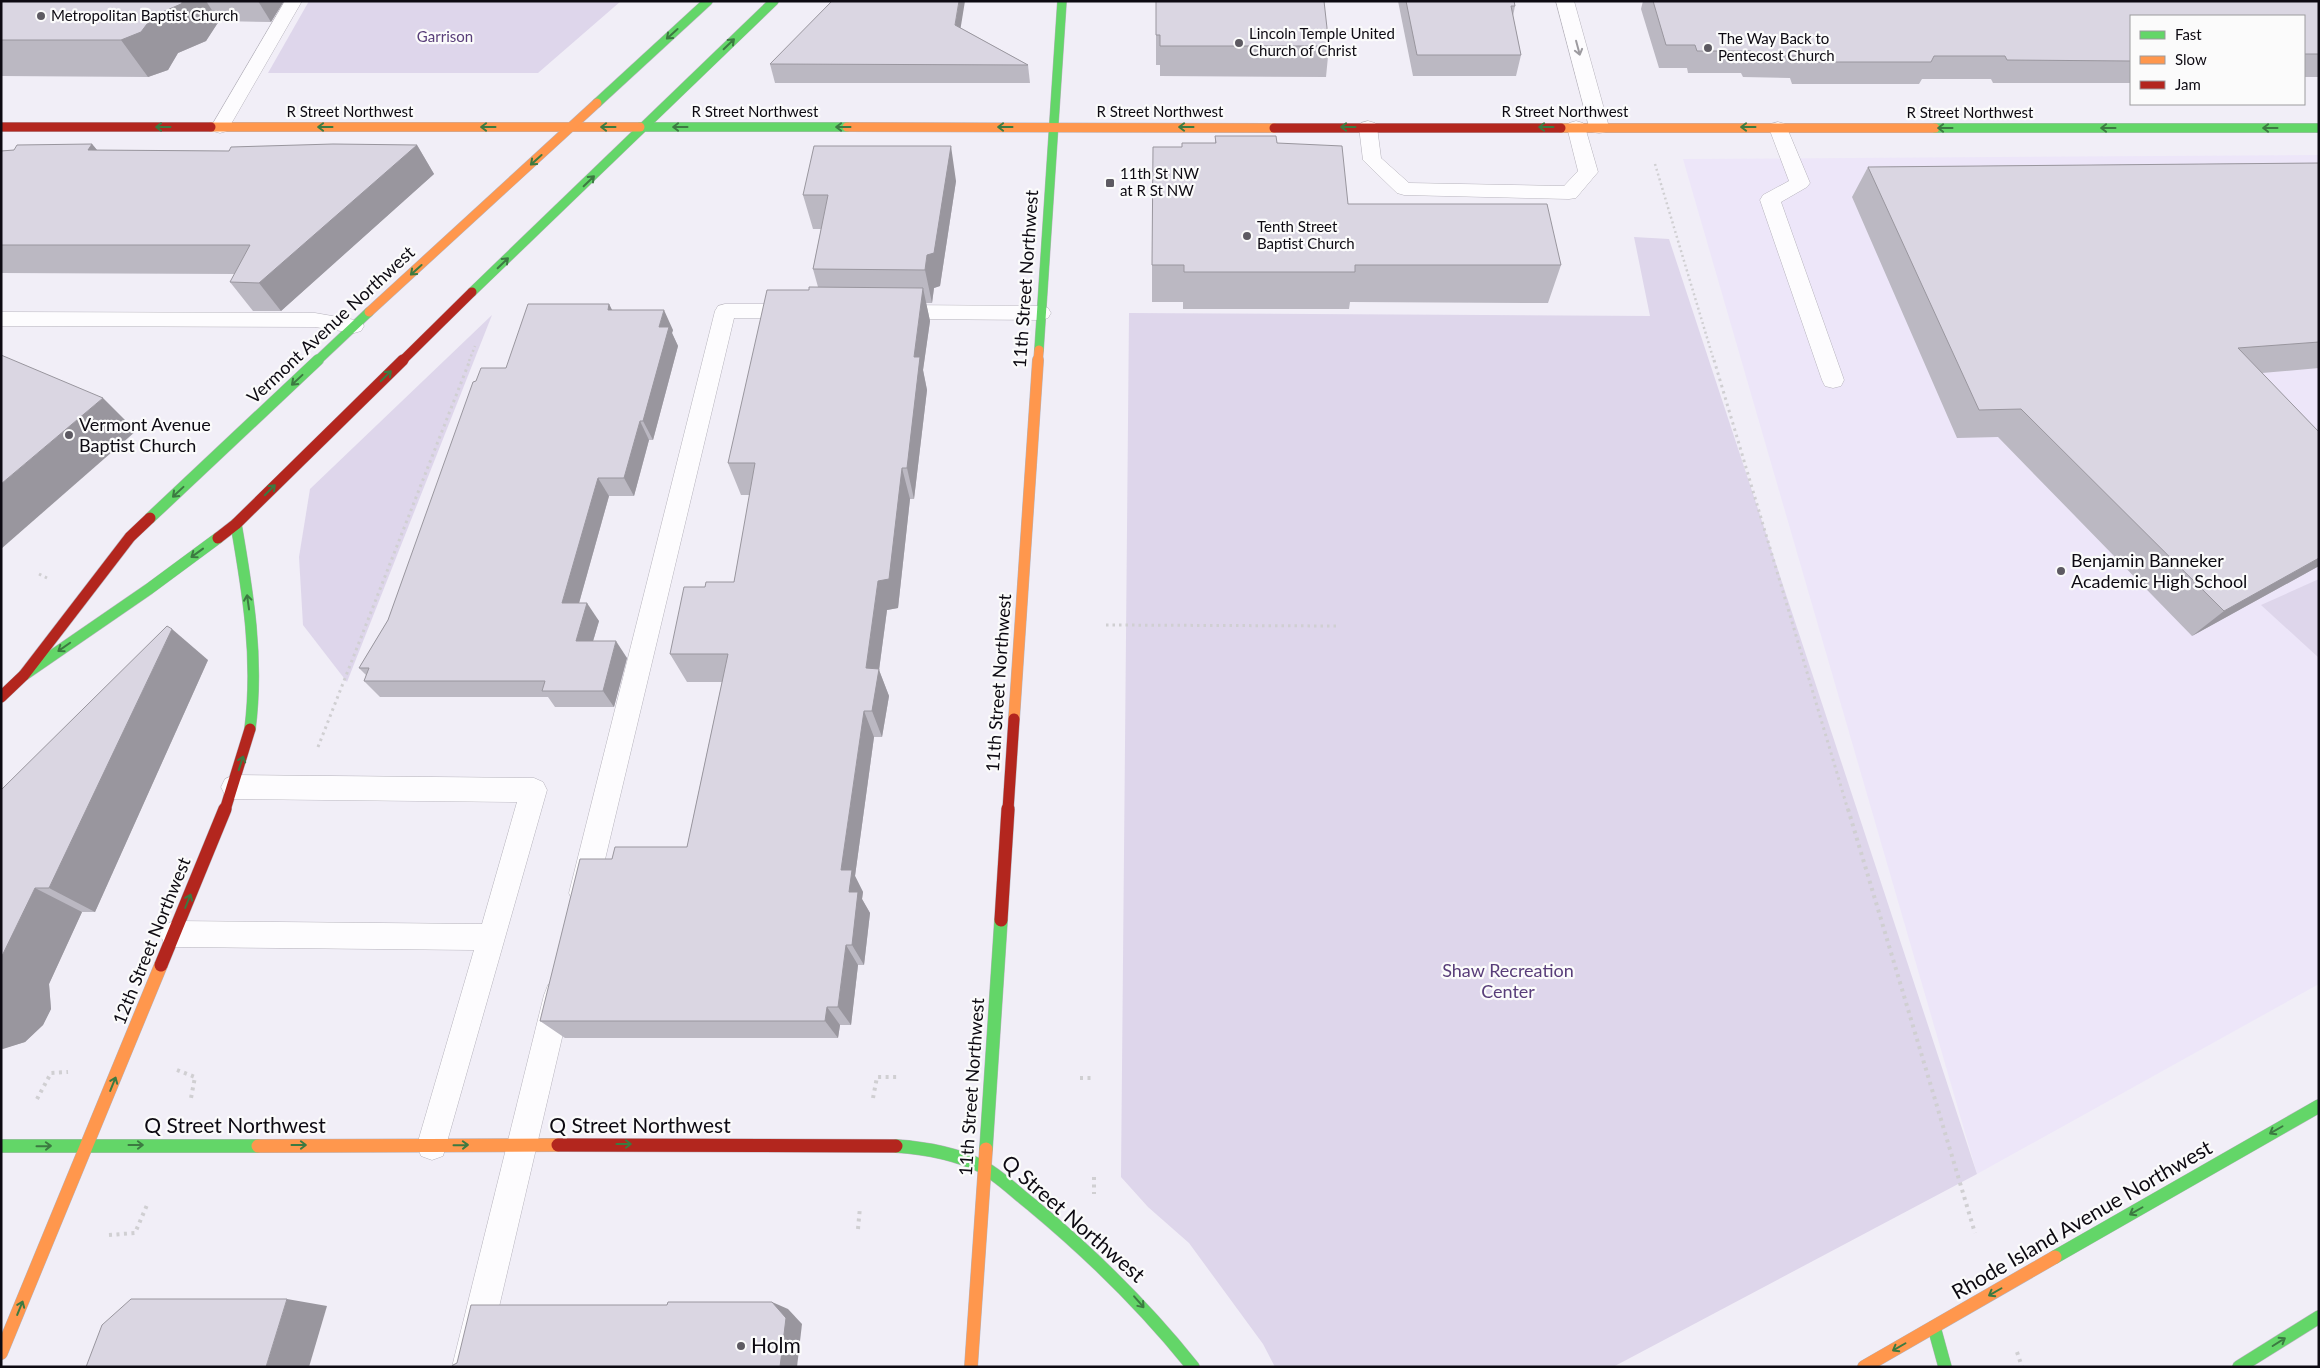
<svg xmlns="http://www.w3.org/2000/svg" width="2320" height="1368" viewBox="0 0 2320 1368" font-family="Lato,sans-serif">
<rect width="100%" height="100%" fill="#f1eef7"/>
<path fill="#ede6f9" d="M2319,155V984L1977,1174L1683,159Z"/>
<g fill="#ded6eb">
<path d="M309,1H621L538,73H268Z"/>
<path d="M1634,237L1669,239L1977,1174L1613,1367H1275L1263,1344L1189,1243L1148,1207L1121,1177L1129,313L1650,316Z"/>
<path d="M492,315L347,682L303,625L299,557L310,489Z"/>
<path d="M2319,579V658L2261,605Z"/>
</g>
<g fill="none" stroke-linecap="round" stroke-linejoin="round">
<defs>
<g id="lane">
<path d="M285,1H302L227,131L220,133L213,131L211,127Z"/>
<path d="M1368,121L1375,123L1377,127L1381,158L1409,183L1564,186L1578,171L1567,127L1569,123L1576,121L1583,123L1585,127L1598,172L1576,198L1569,199L1404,195L1397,193L1363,160L1359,127L1361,123Z"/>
<path d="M1778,122L1785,124L1787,128L1810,183L1807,187L1781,202L1844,380L1841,386L1833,388L1825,386L1822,380L1760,200L1763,195L1789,181L1769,128L1771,124Z"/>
<path d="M725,304H796L803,306L806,311L803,316L796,318H734L597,893L593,902L583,906L573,902L569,893L715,311L718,306Z"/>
<path d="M893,305L1041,306L1048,308L1051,313L1048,318L1041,320L893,319L886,317L883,312L886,307Z"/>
<path d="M1,312L315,313L361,321L364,326L361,331L354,333L315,327L1,326Z"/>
<path d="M234,775L534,778L543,782L547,790L443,1156L432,1160L421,1156L417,1145L474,950L174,947L164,943L160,934L164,925L174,921L482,924L517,802L234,799L225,795L221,787L225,779Z"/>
<path d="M558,981L568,985L572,995L485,1367H452L544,995L548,985Z"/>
</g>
<path id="street" d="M1556,1H1574L1609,127L1606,132L1599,133L1592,132L1589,127Z"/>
<g id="fast-far2">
<path d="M597,103L708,1"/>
<path d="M640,127H847"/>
<path d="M1935,128H2319"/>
<path d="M472,292L774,1"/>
<path d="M1039,350L1062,1"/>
<path d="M317,361L369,312"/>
</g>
<g id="fast-far1">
<path d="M150,518L318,360"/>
<path d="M236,524C248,593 259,659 250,729"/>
<path d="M24,675L149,589L218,538"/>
</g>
<g id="fast">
<path d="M1,1146H258"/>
<path d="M896,1146C925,1148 954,1153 981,1166C1000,1176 1015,1192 1032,1205C1091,1254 1145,1307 1193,1367"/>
<path d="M986,1149L1001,920"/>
<path d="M2055,1257L2319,1106"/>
<path d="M1934,1327L1945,1367"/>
<path d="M2239,1367L2319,1317"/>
</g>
<g id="slow-far2">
<path d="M211,127H640"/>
<path d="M847,127L1274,128"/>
<path d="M1561,128H1935"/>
<path d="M369,312L597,103"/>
<path d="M1038,361L1039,350"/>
</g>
<path id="slow-far1" d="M1014,719L1038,360"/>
<g id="slow">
<path d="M258,1146L558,1145"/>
<path d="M1,1353L161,965"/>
<path d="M971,1367L986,1149"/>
<path d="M1864,1367L2055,1257"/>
</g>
<g id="jam-far2">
<path d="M1,127H211"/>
<path d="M1274,128H1561"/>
<path d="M402,361L472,292"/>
</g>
<g id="jam-far1">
<path d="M218,538L236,524L403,360"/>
<path d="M1,697L24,675L130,537L150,518"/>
<path d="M225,810L250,729"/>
<path d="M1008,810L1014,719"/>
</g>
<g id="jam">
<path d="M1001,920L1008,809"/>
<path d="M161,965L225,809"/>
<path d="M558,1145L896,1146"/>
</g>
</defs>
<use href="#lane" stroke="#b6b3bc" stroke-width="1"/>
<use href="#street" stroke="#b6b3bc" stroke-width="1"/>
<use href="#fast-far2" stroke="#b6b3bc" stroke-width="10"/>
<use href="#fast-far1" stroke="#b6b3bc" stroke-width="12"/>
<use href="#fast" stroke="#b6b3bc" stroke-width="14"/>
<use href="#slow-far2" stroke="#b6b3bc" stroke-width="10"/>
<use href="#slow-far1" stroke="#b6b3bc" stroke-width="12"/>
<use href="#slow" stroke="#b6b3bc" stroke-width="14"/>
<use href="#jam-far2" stroke="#b6b3bc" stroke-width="10"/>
<use href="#jam-far1" stroke="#b6b3bc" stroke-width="12"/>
<use href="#jam" stroke="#b6b3bc" stroke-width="14"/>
<g stroke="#d0cfd2" stroke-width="2.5" stroke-dasharray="2 3" stroke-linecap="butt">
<path d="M1655,164L1714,361"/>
<path d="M469,361L475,346"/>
</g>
<g stroke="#d0cfd2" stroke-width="3" stroke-dasharray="2.5 4" stroke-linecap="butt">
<path d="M1714,360L1848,810"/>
<path d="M39,574L47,578"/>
<path d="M1106,625L1338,626"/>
<path d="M318,747L470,360"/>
</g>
<g stroke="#d0cfd2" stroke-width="4" stroke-dasharray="3 4.5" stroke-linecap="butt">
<path d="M1848,809L1975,1233"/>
<path d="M177,1070L195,1077L191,1098"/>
<path d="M1080,1078H1095"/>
<path d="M873,1098L877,1077H897"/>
<path d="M37,1099L51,1073L68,1072"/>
<path d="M1094,1177V1194"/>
<path d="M858,1229L860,1207"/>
<path d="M109,1235L135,1233L147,1205"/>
<path d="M2017,1352L2022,1367"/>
</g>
<use href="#lane" fill="#fdfcfe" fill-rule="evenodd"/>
<use href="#street" fill="#fdfcfe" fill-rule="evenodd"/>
<use href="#fast-far2" stroke="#63d668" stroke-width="9"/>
<use href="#fast-far1" stroke="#63d668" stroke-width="11"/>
<use href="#fast" stroke="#63d668" stroke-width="13"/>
<use href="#slow-far2" stroke="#ff974d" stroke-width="9"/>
<use href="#slow-far1" stroke="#ff974d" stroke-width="11"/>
<use href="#slow" stroke="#ff974d" stroke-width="13"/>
<use href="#jam-far2" stroke="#b3261e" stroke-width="9"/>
<use href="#jam-far1" stroke="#b3261e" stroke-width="11"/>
<use href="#jam" stroke="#b3261e" stroke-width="13"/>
</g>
<g fill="#bbb8c2">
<path d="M1,1H284L271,22L219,21L206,41L178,53L168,70L148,77L1,76Z"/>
<path d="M1156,1L1329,46L1326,77L1160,76V65H1156Z"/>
<path d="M1398,1H1514L1515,6L1513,16L1521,55L1516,76H1413Z"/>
<path d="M1643,1H2319V77H2304V16H2131V83H1993L1991,79H1922L1919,84H1792L1790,78L1743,77L1741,73H1688L1687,68H1659L1641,9Z"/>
<path d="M961,28L1028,65L1030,83H775L770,64Z"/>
<path d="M1215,136L1277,143L1348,204L1561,265L1548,303L1350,302L1349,309H1183V302H1152V265L1182,147L1215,143Z"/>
<path d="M92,144L97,150L229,151L417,145L434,174L281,311H253L230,282L235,274L1,273V151Z"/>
<path d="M2319,163V368L2262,373L2319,432V566L2192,636L1998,437L1957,438L1852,197L1868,167Z"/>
<path d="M956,181L940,286L934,288L932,303H926L930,321L923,370L927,390L914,499H910L898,608L887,610L879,670L889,696L882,737H874L855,876L863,892L862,899L870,913L864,965H858L851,1025H840L838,1038H565L540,1021L612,859L687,847L722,682H687L670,654L705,587L734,582L750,495H741L728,463L809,290L818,287L813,269L821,229H813L803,195Z"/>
<path d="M609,304L612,310L673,330L672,333L678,346L653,440H649L634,496H609L579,603L599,621L593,641L627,658L614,707H555L548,697H380L364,681L366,675L359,668L388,620L476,381L506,368Z"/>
<path d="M208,660L95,912H82L49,984L51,1009L43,1025L25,1042L1,1049V790Z"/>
</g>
<g fill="#99969e">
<path d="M183,1H206L219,21L206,41L178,53L168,70L148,77L121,40L153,16Z"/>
<path d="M258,1H284L271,22Z"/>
<path d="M959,1H965L958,44L955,25Z"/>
<path d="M92,144L116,173L88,150Z"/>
<path d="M417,145L434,174L281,311L259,283Z"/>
<path d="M951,146L956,181L940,286L934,288L932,303L925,270L927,255Z"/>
<path d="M923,288L930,321L923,370L927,390L914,499L907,468L914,357Z"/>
<path d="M609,304L619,324L608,310Z"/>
<path d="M664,310L673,330L672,333L678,346L653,440L643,421L659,327Z"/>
<path d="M103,398L136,431L1,549V484Z"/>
<path d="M640,421L649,440L634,496L624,478Z"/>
<path d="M902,468L910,499L898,608L887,610L879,670L889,696L882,737L872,711L866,668L878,581Z"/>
<path d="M598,478L609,496L574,621L562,603Z"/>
<path d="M2319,558V566L2192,636L2224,611Z"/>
<path d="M587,603L599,621L588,658L576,641Z"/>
<path d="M172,629L208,660L95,912L49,888Z"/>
<path d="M616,641L627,658L614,707L603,691Z"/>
<path d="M864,711L874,737L855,876L863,892L862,899L870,913L864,965L852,945L849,892L841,870Z"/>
<path d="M35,888L82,912L49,984L51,1009L43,1025L25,1042L3,1049L1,1048V958Z"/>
<path d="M846,945L858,965L851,1025L838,1007Z"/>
<path d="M827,1007L840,1025L838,1038L825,1021Z"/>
<path d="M287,1299L327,1306L309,1367H266Z"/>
<path d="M772,1302L788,1309L802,1324L797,1367H780Z"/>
</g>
<g fill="#dad6e2" stroke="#99969e">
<path d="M1,1H183L181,4L153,16L141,32L121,40H1Z"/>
<path d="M832,1H959L955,25L1028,65L770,64Z"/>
<path d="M1156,1H1324L1329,46H1160V35H1156Z"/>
<path d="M1406,1H1514L1515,6H1511L1521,55H1417Z"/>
<path d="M1653,1H2319V54H2304V16H2131V61L2007,60L2005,56H1934L1931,62H1803L1800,56L1752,55L1751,51H1697L1695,45H1666Z"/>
<path d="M1215,136H1276L1277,143L1342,146L1348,204H1547L1561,265H1355V272H1184V265H1152L1153,147H1182V143H1216Z"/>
<path d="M92,144L88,150L229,151L231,147L333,144L417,145L259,283L230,282L250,245H1V151L14,150L17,145Z"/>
<path d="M814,146H951L934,253L927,255L925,270L813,269L828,195H803Z"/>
<path d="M2319,163V342L2238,348L2319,432V558L2224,611L2021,409L1979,410L1868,167Z"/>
<path d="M809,287L923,288L914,357H920L907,468H902L889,579L878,581L866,668L879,669L872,711H864L841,870H852L849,892H858L852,945H846L838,1007H827L825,1021H540L580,859H612L615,847H687L728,654H670L684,587H705L706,582H734L755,463H728L767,290H809Z"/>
<path d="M528,304H609L608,310H664L659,327H669L643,421H640L624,478H598L562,603H587L576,641H616L603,691H542L545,681H364L369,668H359L388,620L473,382L476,381L481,368H506Z"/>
<path d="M1,355L103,398L1,484Z"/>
<path d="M167,626L172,629L49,888H35L1,958V790Z"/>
<path d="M131,1299H287L266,1367H86L102,1325Z"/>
<path d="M668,1302H772L786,1318L780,1367H452L453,1365L457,1363L471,1305H667Z"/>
</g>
<defs><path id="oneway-shaft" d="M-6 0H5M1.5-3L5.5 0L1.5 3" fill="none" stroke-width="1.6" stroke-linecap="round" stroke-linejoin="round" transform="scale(1.25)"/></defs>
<g stroke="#3c7a41">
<use href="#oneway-shaft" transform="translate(672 34) rotate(138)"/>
<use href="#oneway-shaft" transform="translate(729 44) rotate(-44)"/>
<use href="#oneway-shaft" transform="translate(163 127) rotate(180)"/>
<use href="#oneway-shaft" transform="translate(325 127) rotate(-180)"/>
<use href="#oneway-shaft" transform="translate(488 127) rotate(-180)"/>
<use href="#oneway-shaft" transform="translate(608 127) rotate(180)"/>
<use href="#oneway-shaft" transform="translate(680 127) rotate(-180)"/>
<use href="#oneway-shaft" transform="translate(843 127) rotate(180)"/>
<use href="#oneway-shaft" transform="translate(1005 127) rotate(180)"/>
<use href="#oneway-shaft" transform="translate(1186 127) rotate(180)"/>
<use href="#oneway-shaft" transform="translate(1348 127) rotate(180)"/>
<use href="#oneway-shaft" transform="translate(1546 127) rotate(180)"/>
<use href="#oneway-shaft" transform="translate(1748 127) rotate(-180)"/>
<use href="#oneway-shaft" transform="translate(1945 128) rotate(-180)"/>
<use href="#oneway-shaft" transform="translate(2108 128) rotate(-180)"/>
<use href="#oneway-shaft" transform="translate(2270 128) rotate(180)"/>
<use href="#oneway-shaft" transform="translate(536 160) rotate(138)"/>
<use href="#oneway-shaft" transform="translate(589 181) rotate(-44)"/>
<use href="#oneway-shaft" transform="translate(503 263) rotate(-44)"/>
<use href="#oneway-shaft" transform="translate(416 270) rotate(138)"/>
<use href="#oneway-shaft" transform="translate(386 376) rotate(-45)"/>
<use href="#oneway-shaft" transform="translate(297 380) rotate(137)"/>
<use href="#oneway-shaft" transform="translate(270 490) rotate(-45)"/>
<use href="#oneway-shaft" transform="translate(178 492) rotate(137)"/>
<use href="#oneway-shaft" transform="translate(197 553) rotate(144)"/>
<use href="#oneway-shaft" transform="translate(248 602) rotate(-98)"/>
<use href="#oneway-shaft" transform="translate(64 647) rotate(145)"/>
<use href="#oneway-shaft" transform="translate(241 763) rotate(-72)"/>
<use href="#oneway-shaft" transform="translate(188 901) rotate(-68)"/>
<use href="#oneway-shaft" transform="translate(113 1084) rotate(-68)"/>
<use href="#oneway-shaft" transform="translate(2276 1130) rotate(150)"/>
<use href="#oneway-shaft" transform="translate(624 1144)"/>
<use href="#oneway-shaft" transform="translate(136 1145)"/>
<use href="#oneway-shaft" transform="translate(299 1145)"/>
<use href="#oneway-shaft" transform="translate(461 1145) rotate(-1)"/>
<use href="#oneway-shaft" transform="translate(44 1146) rotate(-1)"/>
<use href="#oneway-shaft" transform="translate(2136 1211) rotate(150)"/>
<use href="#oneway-shaft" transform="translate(1995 1292) rotate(150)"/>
<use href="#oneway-shaft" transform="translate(1139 1302) rotate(49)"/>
<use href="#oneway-shaft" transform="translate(20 1308) rotate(-68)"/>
<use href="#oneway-shaft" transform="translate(2279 1342) rotate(-32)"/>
<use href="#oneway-shaft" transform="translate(1899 1347) rotate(150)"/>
</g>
<use stroke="#9d9ba0" href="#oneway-shaft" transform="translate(1578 48) rotate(75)"/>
<g fill="#5d5a62" stroke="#fbfbfb" stroke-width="2">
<circle cx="41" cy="16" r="5"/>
<circle cx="1239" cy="43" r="5"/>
<circle cx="1708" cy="48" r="5"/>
<rect x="1105" y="178" width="10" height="10" rx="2.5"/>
<circle cx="1247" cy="236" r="5"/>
<circle cx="69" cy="435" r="5"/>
<circle cx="2061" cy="571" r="5"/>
<circle cx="741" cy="1346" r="5"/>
</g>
<g text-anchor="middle" stroke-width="4.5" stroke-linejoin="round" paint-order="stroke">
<g font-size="15" fill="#0d0a12" stroke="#fbfbfb" text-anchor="start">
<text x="51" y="21">Metropolitan Baptist Church</text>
<text x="1249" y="39">Lincoln Temple United<tspan x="1249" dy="17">Church of Christ</tspan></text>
<text x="1718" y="44">The Way Back to<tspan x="1718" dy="17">Pentecost Church</tspan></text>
<text x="1120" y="179">11th St NW<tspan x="1120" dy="17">at R St NW</tspan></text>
<text x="1257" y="232">Tenth Street<tspan x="1257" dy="17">Baptist Church</tspan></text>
</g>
<g font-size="15" fill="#583d79" stroke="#fbfbfb">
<text x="445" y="42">Garrison</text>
</g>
<g font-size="15" fill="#0d0a12" stroke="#fbfbfb">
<text x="350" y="117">R Street Northwest</text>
<text x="755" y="117">R Street Northwest</text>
<text x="1160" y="117">R Street Northwest</text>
<text x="1565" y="117">R Street Northwest</text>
<text x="1970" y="118">R Street Northwest</text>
</g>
<g font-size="18" fill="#0d0a12" stroke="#fbfbfb">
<text transform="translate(1026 279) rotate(-86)" y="6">11th Street Northwest</text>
<text transform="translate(331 325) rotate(-43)" y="6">Vermont Avenue Northwest</text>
<text transform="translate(999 683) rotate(-86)" y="6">11th Street Northwest</text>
<text transform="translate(152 941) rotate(-68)" y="6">12th Street Northwest</text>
<text transform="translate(972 1087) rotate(-86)" y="6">11th Street Northwest</text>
</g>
<g font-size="18" fill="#0d0a12" stroke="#fbfbfb" text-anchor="start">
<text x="79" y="431">Vermont Avenue<tspan x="79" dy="21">Baptist Church</tspan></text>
<text x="2071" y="567">Benjamin Banneker<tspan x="2071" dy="21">Academic High School</tspan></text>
</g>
<g font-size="18" fill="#583d79" stroke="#fbfbfb">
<text x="1508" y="977">Shaw Recreation<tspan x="1508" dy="21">Center</tspan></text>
</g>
<g font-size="21" fill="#0d0a12" stroke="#fbfbfb">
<text x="235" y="1133">Q Street Northwest</text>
<text x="640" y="1133">Q Street Northwest</text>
<text transform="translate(1073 1219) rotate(41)" y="7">Q Street Northwest</text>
<text transform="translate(2082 1220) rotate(-30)" y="7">Rhode Island Avenue Northwest</text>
</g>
<g font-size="21" fill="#0d0a12" stroke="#fbfbfb" text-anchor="start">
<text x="751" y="1353">Holm</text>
</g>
</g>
<rect width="2320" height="1368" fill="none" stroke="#0d0a12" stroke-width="5"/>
<rect x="2130" y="15" width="175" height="90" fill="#fbfbfb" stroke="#9c9b9e"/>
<rect x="2140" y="31" width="25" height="8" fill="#63d668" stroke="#9c9b9e"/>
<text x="2175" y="40" font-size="15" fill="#0d0a12">Fast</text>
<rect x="2140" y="56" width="25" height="8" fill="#ff974d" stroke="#9c9b9e"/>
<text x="2175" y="65" font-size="15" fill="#0d0a12">Slow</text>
<rect x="2140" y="81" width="25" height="8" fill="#b3261e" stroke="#9c9b9e"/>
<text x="2175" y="90" font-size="15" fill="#0d0a12">Jam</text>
</svg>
